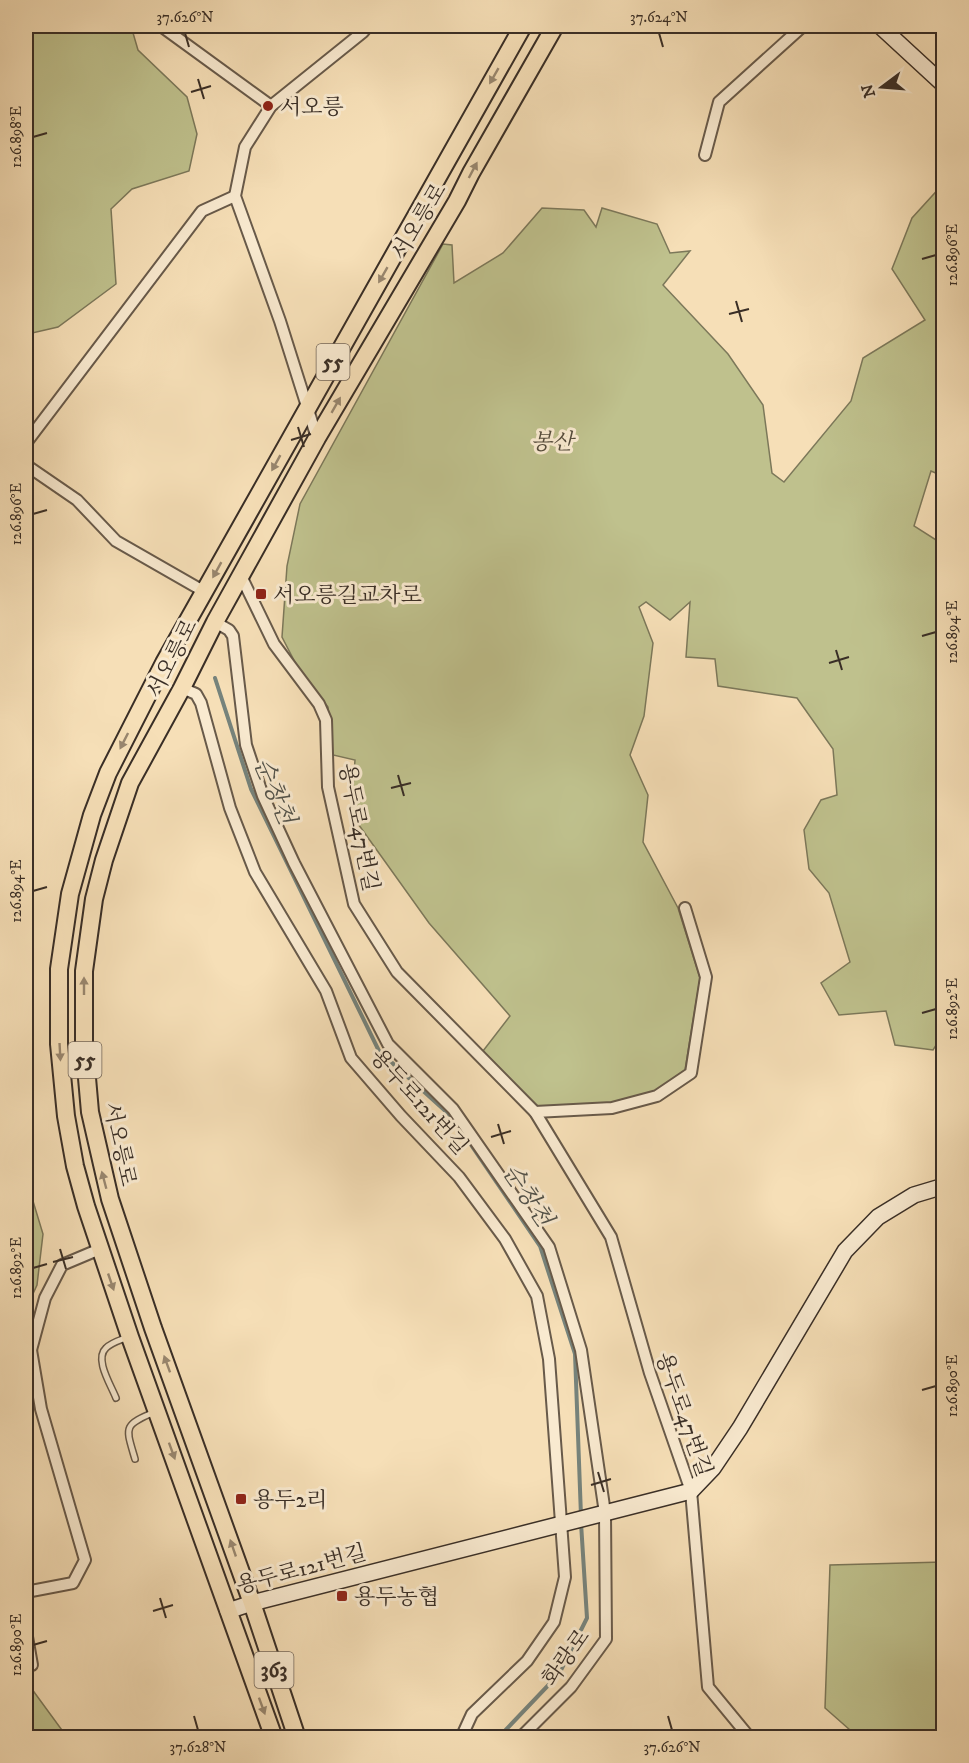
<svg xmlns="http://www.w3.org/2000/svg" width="969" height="1763" viewBox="0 0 969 1763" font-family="'IM FELL DW Pica','Noto Serif KR',serif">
<rect width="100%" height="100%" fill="#f6dfb7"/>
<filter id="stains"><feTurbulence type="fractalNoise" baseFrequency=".00333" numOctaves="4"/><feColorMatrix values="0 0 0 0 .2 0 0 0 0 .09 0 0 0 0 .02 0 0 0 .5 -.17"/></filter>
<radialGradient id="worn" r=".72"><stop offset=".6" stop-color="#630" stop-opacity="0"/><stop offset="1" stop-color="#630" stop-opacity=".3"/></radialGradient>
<g fill="#bfc18d" stroke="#7c785a" stroke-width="1.5">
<path d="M26,26H131L138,50L187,97L197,134L189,171L132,189L111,209L116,284L58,327L28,334L26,332Z"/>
<path d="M943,184V476L931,471L914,526L944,545V1033L933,1050L895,1045L886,1011L839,1015L821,983L850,962L829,893L809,869L804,830L821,800L837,795L833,749L797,698L718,686L715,659L686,657L690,602L670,620L646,602L639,607L653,643L644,716L630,755L648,795L643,842L678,908L700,978L685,1070L655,1092L612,1103L538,1108L483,1051L510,1016L429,923L351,814L355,760L333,755L328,707L299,670L282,637L287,566L300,504L443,244L452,245L454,283L503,253L542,208L584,210L596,227L602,208L657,224L670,253L690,251L663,285L728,354L763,405L772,473L784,482L851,401L863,358L925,320L892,269L912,218Z"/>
<path d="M26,1178L43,1234L37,1285L26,1309Z"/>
<path d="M943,1562V1737H858L825,1708L830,1565Z"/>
<path d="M26,1681L67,1737H26Z"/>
</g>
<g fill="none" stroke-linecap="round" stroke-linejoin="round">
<g stroke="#76837c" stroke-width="4">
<path d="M215,678L251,789L379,1051L452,1117"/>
<path d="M461,1130L540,1246L575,1354L581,1516"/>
<path d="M498,1738L559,1674L587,1618L581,1523"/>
</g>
<defs>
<g id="lane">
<path d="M116,1398C111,1385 94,1359 106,1348C112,1342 121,1340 128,1337"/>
<path d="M135,1459C126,1428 122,1425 155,1412"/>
</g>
<g id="street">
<path d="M161,26L271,106"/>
<path d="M705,155L719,102L803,26"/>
<path d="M317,438L280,321L235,196L245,147L271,106L363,32L368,26"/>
<path d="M26,443L202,211L235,196"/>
<path d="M26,465L77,500L116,541L205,592"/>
<path d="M241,576L274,644L319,704L326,720L328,787L354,904L397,972L535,1112L611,1237L650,1373L691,1491L708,1687L750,1738"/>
<path d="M215,622L229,630L233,636L246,745L263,796L294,863L388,1044L453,1109L549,1247L581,1350L605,1513L606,1639L571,1687L520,1738"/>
<path d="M182,688L196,694L201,703L230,808L255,872L326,991L351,1058L401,1116L459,1177L505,1239L537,1296L549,1359L565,1577L554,1622L527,1661L472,1714L461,1738"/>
<path d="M535,1112L612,1108L657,1096L691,1073L706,977L685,908"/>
<path d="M27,1353L31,1350L45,1298L62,1265L100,1249"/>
<path d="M26,1592L73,1583L85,1560L41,1409L31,1350"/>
<path d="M26,1631L32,1665"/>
</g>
<g id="secondary">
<path d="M880,26L944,85"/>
<path d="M228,1611L252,1603L691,1491L713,1468L740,1428L845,1251L878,1217L914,1195L944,1186"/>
</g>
<g id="primary">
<path d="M274,1738L130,1337L86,1206L75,1166L66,1116L59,1044V969L70,894L92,815L108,773L164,663L523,26"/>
<path d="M297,1738L252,1603L153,1328L110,1199L90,1112L84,1044V971L94,899L104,860L130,783L182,688L215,622L317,438L457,201L471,173L555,26"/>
</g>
</defs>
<use href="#lane" stroke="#685a4a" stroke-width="8"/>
<use href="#street" stroke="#685a4a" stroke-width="14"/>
<use href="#secondary" stroke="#392e26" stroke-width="18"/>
<use href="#primary" stroke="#392e26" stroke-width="20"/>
<use href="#lane" stroke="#f9ead0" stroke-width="5"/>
<use href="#street" stroke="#f9ead0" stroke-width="10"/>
<use href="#secondary" stroke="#f9ead0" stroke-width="15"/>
<use href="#primary" stroke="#f6dfb7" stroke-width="16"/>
</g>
<defs><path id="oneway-solid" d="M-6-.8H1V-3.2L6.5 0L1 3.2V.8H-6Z" transform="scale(1.5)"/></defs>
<g fill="#98866e">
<use href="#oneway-solid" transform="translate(494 76) rotate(120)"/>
<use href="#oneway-solid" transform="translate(473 170) rotate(-62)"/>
<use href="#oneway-solid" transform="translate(383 275) rotate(120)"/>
<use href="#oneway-solid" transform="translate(336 405) rotate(-60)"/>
<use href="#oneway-solid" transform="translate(276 463) rotate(119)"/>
<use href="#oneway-solid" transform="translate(217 570) rotate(119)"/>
<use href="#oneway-solid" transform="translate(124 741) rotate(117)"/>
<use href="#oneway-solid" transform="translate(84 986) rotate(-90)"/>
<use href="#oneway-solid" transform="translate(60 1052) rotate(87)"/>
<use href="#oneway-solid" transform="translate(104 1180) rotate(-105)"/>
<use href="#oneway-solid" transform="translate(111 1282) rotate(71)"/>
<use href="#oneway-solid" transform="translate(167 1364) rotate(-110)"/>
<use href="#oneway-solid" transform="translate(172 1451) rotate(70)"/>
<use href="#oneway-solid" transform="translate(233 1548) rotate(-109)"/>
<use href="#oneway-solid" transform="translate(262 1706) rotate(70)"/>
</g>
<path fill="none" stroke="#392e26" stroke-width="2" d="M185,33L189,47M659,33L663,47M198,79L204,99M191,92L211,86M33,137L47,133M922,259L936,255M736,301L742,322M729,314L749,309M298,427L304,447M291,440L311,434M33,514L47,510M922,636L936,632M836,650L842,670M829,663L849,657M398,775L404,796M391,788L411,783M33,891L47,887M922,1013L936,1009M498,1124L504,1144M491,1137L511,1131M60,1249L66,1269M53,1262L73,1257M33,1268L47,1264M922,1390L936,1386M598,1472L604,1492M591,1485L611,1479M160,1598L166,1618M153,1611L173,1605M33,1645L47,1641M194,1716L198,1730M668,1716L672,1730"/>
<g fill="#8f2418" stroke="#f9ead0" stroke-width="2">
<circle cx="268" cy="106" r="6"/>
<rect x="255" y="588" width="12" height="12" rx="3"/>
<rect x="235" y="1493" width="12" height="12" rx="3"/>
<rect x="336" y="1590" width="12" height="12" rx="3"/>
</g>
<g text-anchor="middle" stroke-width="6" stroke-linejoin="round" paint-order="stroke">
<g fill="#f9ead0" stroke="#736659" stroke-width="1.5">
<rect x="316.5" y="344" width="33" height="36" rx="4.5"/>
<rect x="68.5" y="1042" width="33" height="36" rx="4.5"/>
<rect x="254.5" y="1652" width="39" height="36" rx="4.5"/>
</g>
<g font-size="21" font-weight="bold" fill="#392e26">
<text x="333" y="369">55</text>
<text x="85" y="1067">55</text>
<text x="274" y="1677">363</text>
</g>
<g font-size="22" fill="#392e26" stroke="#f9ead0" text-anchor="start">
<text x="280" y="114">서오릉</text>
<text x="273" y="602">서오릉길교차로</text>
<text x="253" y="1507">용두2리</text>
<text x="354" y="1604">용두농협</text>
</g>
<g font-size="22" fill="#392e26" stroke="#f9ead0">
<text transform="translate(418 221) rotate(-59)" y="8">서오릉로</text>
<text transform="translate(171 658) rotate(-63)" y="8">서오릉로</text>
<text transform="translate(360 827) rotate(79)" y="8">용두로47번길</text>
<text transform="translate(420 1101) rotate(48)" y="8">용두로121번길</text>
<text transform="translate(121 1144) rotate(78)" y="8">서오릉로</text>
<text transform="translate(685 1414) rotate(71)" y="8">용두로47번길</text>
<text transform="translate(301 1568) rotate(-15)" y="8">용두로121번길</text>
<text transform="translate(565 1657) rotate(-54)" y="8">화랑로</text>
</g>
<g font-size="22" font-style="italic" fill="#544b3b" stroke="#f9ead0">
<text x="552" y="449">봉산</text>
</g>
<g font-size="24" font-style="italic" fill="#52524a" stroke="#f9ead0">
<text transform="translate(275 791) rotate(67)" y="8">순창천</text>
<text transform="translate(528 1195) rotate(56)" y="8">순창천</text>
</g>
</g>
<rect width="969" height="1763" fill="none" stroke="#f6dfb7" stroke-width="66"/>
<g transform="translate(882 87) rotate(254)" stroke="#f9ead0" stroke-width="4.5" paint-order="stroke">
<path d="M0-4.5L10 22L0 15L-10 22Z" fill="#392e26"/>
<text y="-9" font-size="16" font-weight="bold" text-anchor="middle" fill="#392e26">N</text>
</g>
<rect x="33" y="33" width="903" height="1697" fill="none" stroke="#392e26" stroke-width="2"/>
<g font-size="15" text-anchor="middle" fill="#392e26">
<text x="185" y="22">37.626°N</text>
<text x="659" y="22">37.624°N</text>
<text transform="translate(16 137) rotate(-90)" y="5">126.898°E</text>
<text transform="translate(952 255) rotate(-90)" y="5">126.896°E</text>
<text transform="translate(16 514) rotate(-90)" y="5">126.896°E</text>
<text transform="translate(952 632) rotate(-90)" y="5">126.894°E</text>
<text transform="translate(16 891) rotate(-90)" y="5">126.894°E</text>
<text transform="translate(952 1009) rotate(-90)" y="5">126.892°E</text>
<text transform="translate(16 1268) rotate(-90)" y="5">126.892°E</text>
<text transform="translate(952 1386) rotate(-90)" y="5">126.890°E</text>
<text transform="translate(16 1645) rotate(-90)" y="5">126.890°E</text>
<text x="198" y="1752">37.628°N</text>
<text x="672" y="1752">37.626°N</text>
</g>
<rect width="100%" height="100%" filter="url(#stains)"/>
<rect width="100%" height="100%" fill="url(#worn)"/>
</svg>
